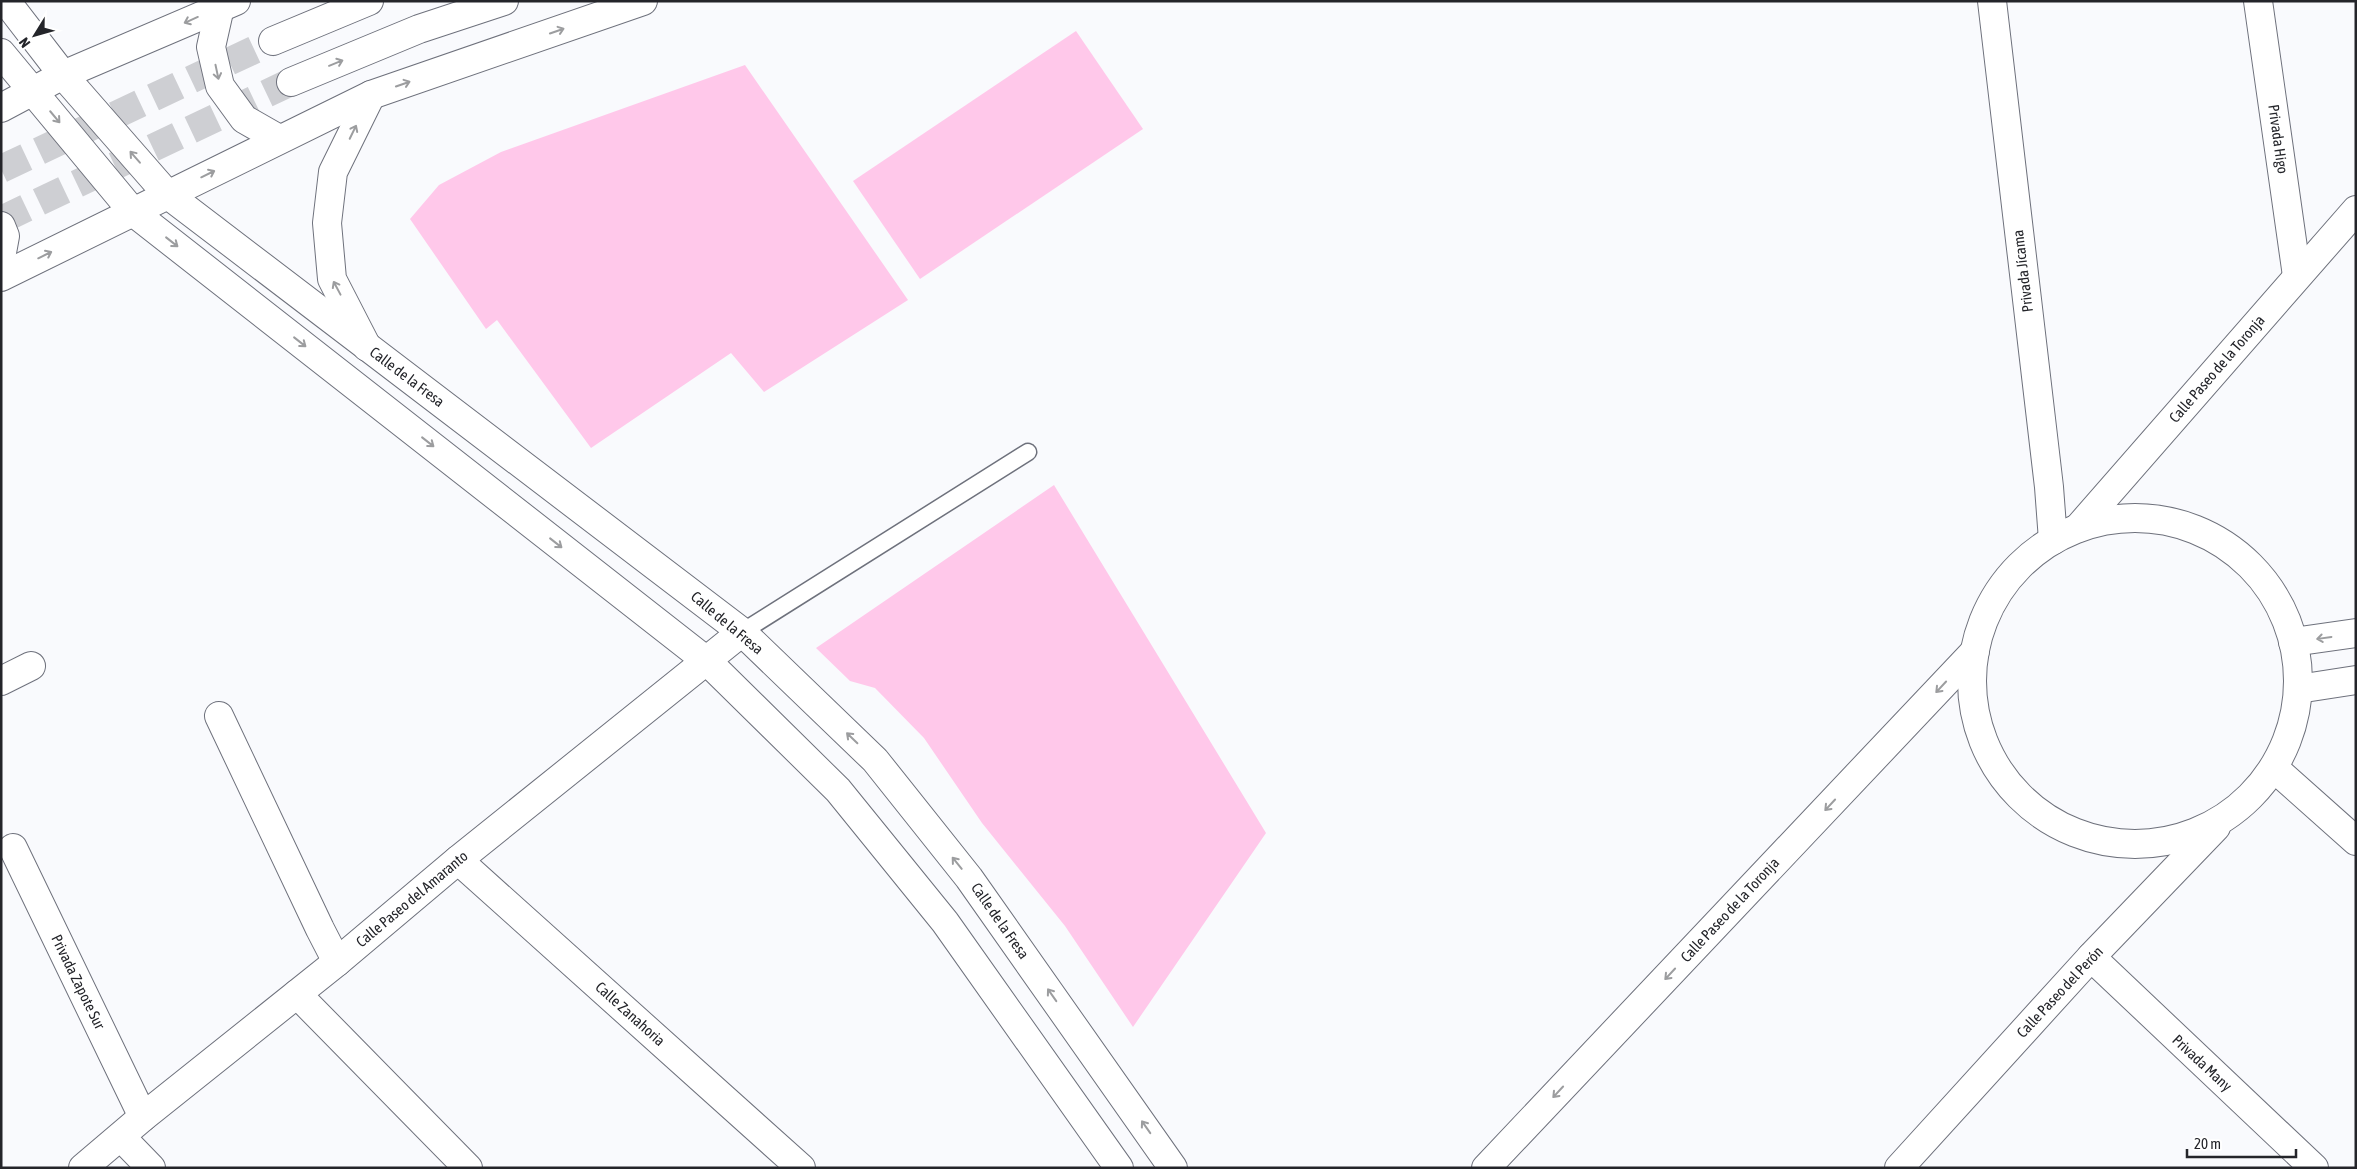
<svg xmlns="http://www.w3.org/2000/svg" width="2357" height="1169" viewBox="0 0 2357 1169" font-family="'Asap Condensed',sans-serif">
<rect width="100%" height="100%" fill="#f9fafd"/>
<g fill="#ffc8ea">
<path d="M1076,31L1143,129L920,279L853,181Z"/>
<path d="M745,65L908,300L764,392L731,353L591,448L497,320L486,329L410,219L439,185L501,152Z"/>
<path d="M1054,485L1266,833L1133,1027L1065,926L982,823L924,738L875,688L850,681L816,648Z"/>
</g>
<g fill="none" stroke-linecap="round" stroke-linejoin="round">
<g stroke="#cecfd3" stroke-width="28" stroke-dasharray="28 14" stroke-linecap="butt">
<path d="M1,169L273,41"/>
<path d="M1,220L291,82"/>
</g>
<defs>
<path id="lane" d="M742,632L1028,452"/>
<g id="street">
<path d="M1992,1L2049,487L2053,540"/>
<path d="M2258,1L2297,276"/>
<path d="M2078,528L2356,210"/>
<path d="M1,681L31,666"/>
<path d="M219,716L320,929L337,962"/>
<path d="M2274,768L2356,841"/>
<path d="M13,848L143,1117"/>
<path d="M458,860L801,1168"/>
<path d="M2091,957L2314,1168"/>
<path d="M297,994L468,1168"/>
<path d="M121,1137L151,1168"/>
<path d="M83,1168L143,1117L337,962L458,860L742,632"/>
</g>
<g id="secondary">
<path d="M6,1L63,75L167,194L742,632L875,760L969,878L1173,1168"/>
<path d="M1,53L133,212L708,662L838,790L945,922L1119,1168"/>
<circle cx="2135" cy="681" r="163"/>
<path d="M2293,642L2356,633"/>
<path d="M2298,689L2356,680"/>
<path d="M1486,1168L1975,651"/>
<path d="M1899,1168L2091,957L2216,827"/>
</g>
<g id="primary">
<path d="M220,7L211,47L220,86L244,119L279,139"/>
<path d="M273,41L369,1"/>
<path d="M291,82L419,29L504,1"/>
<path d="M1,108L63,75L236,1"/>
<path d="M1,226L5,236L1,258"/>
<path d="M1,277L371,95L643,1"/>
<path d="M367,347L332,279L327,223L333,172L371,95"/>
</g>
</defs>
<use href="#lane" stroke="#6e717c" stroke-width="19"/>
<use href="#street" stroke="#6e717c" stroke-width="30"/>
<use href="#secondary" stroke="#6e717c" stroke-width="30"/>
<use href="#primary" stroke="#6e717c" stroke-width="30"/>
<use href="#lane" stroke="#fff" stroke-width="16"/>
<use href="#street" stroke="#fff" stroke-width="28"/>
<use href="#secondary" stroke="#fff" stroke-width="28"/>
<use href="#primary" stroke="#fff" stroke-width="28"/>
</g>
<defs><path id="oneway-shaft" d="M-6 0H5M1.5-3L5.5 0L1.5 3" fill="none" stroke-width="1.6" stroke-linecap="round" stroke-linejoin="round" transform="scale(1.25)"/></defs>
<g stroke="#9c9d9f">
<use href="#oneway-shaft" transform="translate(191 20) rotate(156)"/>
<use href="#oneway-shaft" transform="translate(557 31) rotate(-19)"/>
<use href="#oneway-shaft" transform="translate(336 63) rotate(-22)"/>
<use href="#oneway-shaft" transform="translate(217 72) rotate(78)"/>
<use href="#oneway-shaft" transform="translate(403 84) rotate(-19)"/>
<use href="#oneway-shaft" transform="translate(55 117) rotate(50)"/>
<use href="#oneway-shaft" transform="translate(353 132) rotate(-64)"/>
<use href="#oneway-shaft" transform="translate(135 157) rotate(-131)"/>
<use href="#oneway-shaft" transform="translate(208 174) rotate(-26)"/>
<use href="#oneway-shaft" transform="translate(172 242) rotate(38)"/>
<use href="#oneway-shaft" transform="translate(45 255) rotate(-26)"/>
<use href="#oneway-shaft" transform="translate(337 288) rotate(-118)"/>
<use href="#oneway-shaft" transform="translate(300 342) rotate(38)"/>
<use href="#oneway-shaft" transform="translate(428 442) rotate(38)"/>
<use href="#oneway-shaft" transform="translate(556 543) rotate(38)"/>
<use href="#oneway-shaft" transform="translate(2324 638) rotate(172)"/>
<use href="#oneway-shaft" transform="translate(1941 687) rotate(133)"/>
<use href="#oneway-shaft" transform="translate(852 738) rotate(-136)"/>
<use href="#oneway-shaft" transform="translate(1830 805) rotate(133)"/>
<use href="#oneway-shaft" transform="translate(957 863) rotate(-129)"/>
<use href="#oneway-shaft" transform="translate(1670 974) rotate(133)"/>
<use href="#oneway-shaft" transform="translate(1052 995) rotate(-125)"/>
<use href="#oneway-shaft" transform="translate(1558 1092) rotate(133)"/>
<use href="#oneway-shaft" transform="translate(1146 1127) rotate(-125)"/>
</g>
<g text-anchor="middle" stroke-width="4.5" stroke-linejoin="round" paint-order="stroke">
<g font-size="15" fill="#24252a" stroke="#fff">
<text transform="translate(2278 139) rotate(82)" y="5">Privada Higo</text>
<text transform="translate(2023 271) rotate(-97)" y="5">Privada Jícama</text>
<text transform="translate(2217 369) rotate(-49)" y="5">Calle Paseo de la Toronja</text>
<text transform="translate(407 377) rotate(37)" y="5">Calle de la Fresa</text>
<text transform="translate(727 623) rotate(40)" y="5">Calle de la Fresa</text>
<text transform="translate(412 899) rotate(-40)" y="5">Calle Paseo del Amaranto</text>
<text transform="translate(1730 910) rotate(-47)" y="5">Calle Paseo de la Toronja</text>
<text transform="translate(1000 921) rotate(55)" y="5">Calle de la Fresa</text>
<text transform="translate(78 982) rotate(64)" y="5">Privada Zapote Sur</text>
<text transform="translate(2060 992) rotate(-47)" y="5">Calle Paseo del Perón</text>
<text transform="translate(630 1014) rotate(42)" y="5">Calle Zanahoria</text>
<text transform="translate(2202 1063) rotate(43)" y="5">Privada Many</text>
</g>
</g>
<rect width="2357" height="1169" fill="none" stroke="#24252a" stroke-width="5"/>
<g transform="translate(35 35) rotate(233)" stroke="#ffffff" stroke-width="4" paint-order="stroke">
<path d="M0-4L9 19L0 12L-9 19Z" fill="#24252a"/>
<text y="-8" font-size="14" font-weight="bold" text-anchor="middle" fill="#24252a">N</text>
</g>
<path d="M2187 1149v8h109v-8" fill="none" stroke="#24252a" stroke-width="2.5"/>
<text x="2194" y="1149" font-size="15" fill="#24252a" stroke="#ffffff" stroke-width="4" paint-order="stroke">20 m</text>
</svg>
